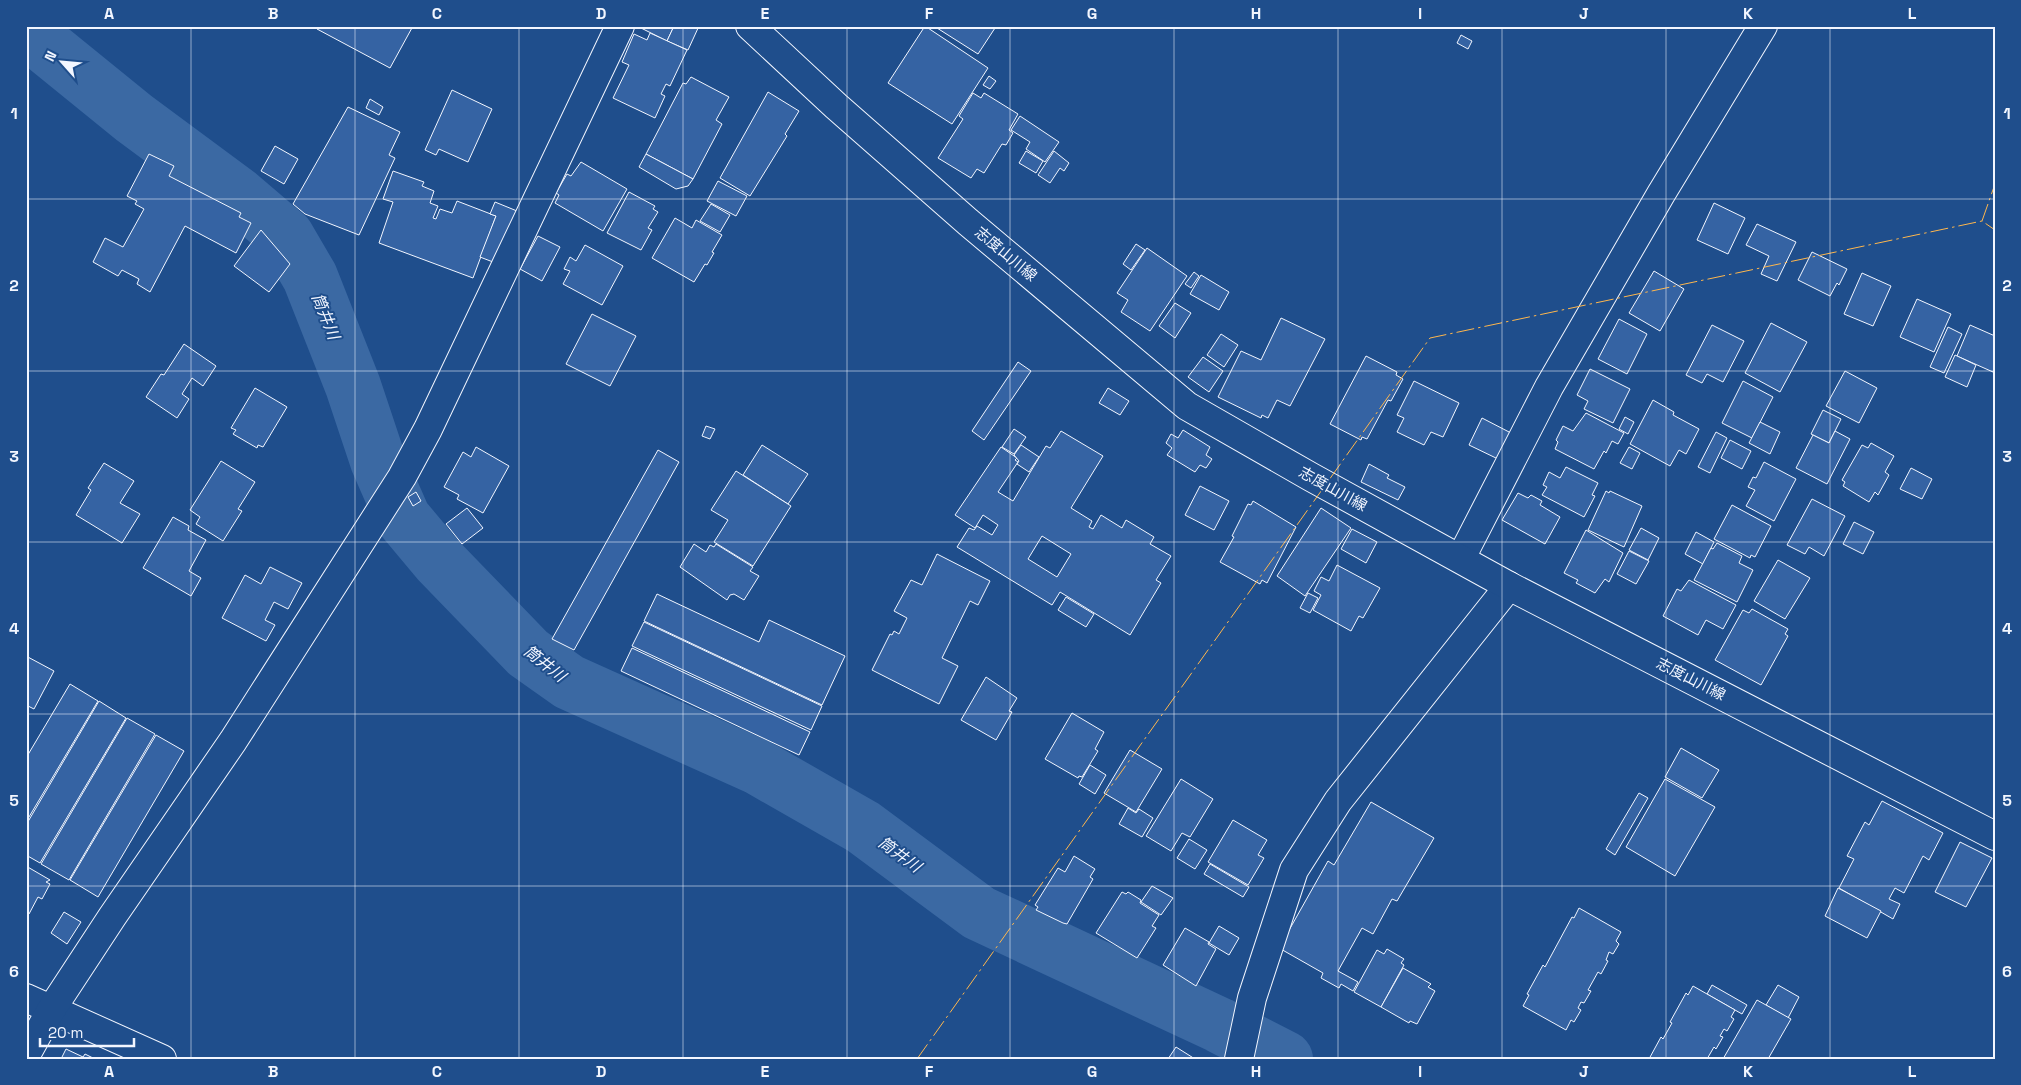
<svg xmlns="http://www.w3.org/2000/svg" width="2021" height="1085" viewBox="0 0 2021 1085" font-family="'Space Grotesk','Noto Sans JP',sans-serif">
<rect width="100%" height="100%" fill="#1f4e8c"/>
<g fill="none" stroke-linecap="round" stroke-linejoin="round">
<path stroke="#3b69a3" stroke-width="56" d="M26,28L38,40L134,118L238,195L286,236L310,277L353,386L378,461L403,518L439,561L528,653L569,682L758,767L863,827L979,913L1219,1025L1285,1059"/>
</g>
<g fill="#3563a3" stroke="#f2f6ff" fill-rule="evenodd">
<path d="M319,26H413L390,68L317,29Z"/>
<path d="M637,26H674L667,41Z"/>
<path d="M674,26H699L688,50L667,41Z"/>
<path d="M925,26L988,68L952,124L888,83Z"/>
<path d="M938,26H993L995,28L978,54L937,28Z"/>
<path d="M650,33L687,50L670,86L666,84L661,94L665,96L655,118L613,98L629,65L622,62L634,34L647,40Z"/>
<path d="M1461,35L1472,41L1468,49L1457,43Z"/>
<path d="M989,76L996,81L990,89L983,85Z"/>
<path d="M691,77L729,97L716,120L722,124L693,179L646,154L683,83L686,84Z"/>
<path d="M452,90L492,109L468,162L439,149L436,155L425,150Z"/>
<path d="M768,92L799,111L785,134L787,136L750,196L720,178Z"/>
<path d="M973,93L981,98L984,93L1018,114L1009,130L1013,133L1006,145L1002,144L984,173L977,169L971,178L938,158L963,119L959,116Z"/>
<path d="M370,99L383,107L379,115L366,108Z"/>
<path d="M348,107L400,132L389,155L395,158L359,235L305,214L293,204Z"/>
<path d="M1020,116L1059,142L1045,162L1026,149L1030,142L1011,130Z"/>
<path d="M275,146L298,159L284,184L261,171Z"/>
<path d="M1026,151L1043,161L1036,173L1019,163Z"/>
<path d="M1054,151L1069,163L1064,171L1060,168L1050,183L1038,175Z"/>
<path d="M149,154L174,166L169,176L241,213L239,217L251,223L236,253L185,226L150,292L137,284L139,279L122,270L118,276L93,262L105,238L123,247L144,209L135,204L137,201L127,196Z"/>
<path d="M646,154L693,179L688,186L676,189L639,167Z"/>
<path d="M581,162L627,189L603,231L555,203L559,195L556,193L567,174L571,176Z"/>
<path d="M393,171L424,182L422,186L434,191L430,203L438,206L433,218L436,219L440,209L452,213L457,201L496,216L473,278L379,243L393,202L383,199Z"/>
<path d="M718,181L747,196L736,216L707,201Z"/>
<path d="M629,192L655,206L653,209L658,212L648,228L652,230L641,250L607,233Z"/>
<path d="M495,202L517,211L493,262L480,257L496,216L490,214Z"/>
<path d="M1714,203L1745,218L1728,254L1697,240Z"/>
<path d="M711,204L730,215L720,232L700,221Z"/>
<path d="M675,218L692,228L696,220L722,235L712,252L714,253L707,265L705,264L694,282L652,258Z"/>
<path d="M1757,224L1796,242L1777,281L1761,274L1769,256L1746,245Z"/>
<path d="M261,230L290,264L269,292L234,266Z"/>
<path d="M538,236L560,247L542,281L520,269Z"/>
<path d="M1136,244L1145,250L1131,270L1123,264Z"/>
<path d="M585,245L623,266L602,305L563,284L570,271L564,269L570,257L576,261Z"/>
<path d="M1147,248L1187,276L1150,331L1121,312L1128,300L1117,293Z"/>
<path d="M1812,252L1847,269L1839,285L1837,283L1830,296L1798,280Z"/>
<path d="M1654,271L1684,289L1660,331L1629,313Z"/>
<path d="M1194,272L1199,276L1191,288L1185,284Z"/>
<path d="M1862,273L1891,286L1873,326L1844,314Z"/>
<path d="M1201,275L1229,292L1219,310L1190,294Z"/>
<path d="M1917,299L1951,314L1934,352L1900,337Z"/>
<path d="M1175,303L1191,313L1175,338L1159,326Z"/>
<path d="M592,314L636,336L610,386L566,364Z"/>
<path d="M1281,318L1325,339L1290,406L1277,400L1268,418L1262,415L1261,418L1218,397L1241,351L1261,360Z"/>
<path d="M1619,319L1647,334L1627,374L1598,359Z"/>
<path d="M1771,323L1807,342L1780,392L1745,373Z"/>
<path d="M1712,325L1744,341L1723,382L1707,374L1702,383L1686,375Z"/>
<path d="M1970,325L1995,336V367L1993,372L1957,356Z"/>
<path d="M1948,327L1962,334L1944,373L1930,367Z"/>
<path d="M1221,334L1238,345L1224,367L1207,355Z"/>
<path d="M184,344L216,366L203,386L192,378L182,394L189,399L177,418L146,397L161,374L164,375Z"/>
<path d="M1955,355L1976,365L1967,387L1945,377Z"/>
<path d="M1366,356L1397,372L1396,375L1403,379L1391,401L1388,400L1367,439L1362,437L1361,440L1330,424Z"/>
<path d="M1203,357L1223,371L1209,392L1188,377Z"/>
<path d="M1018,362L1031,371L984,440L972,431Z"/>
<path d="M1590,369L1630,389L1613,423L1584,409L1588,401L1577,395Z"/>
<path d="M1845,371L1877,388L1859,423L1826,406Z"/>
<path d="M1414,381L1459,403L1443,437L1431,432L1424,445L1397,432L1404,418L1397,415Z"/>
<path d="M1743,381L1773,397L1752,438L1722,423Z"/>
<path d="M255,388L287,407L263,447L258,445L257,448L233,434L236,430L231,428Z"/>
<path d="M1108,388L1129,401L1120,415L1099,403Z"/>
<path d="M1653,400L1674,412L1673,415L1699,429L1686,454L1679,450L1670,466L1630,444Z"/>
<path d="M1823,410L1841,419L1829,443L1811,434Z"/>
<path d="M1586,413L1624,433L1618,444L1612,441L1606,453L1604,451L1594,469L1555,449L1558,442L1556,440L1563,426L1573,431Z"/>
<path d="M1625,417L1634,422L1628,434L1619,429Z"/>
<path d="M1482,418L1511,433L1498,459L1469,445Z"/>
<path d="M1760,422L1780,432L1770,454L1749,443Z"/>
<path d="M706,426L715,429L710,439L702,436Z"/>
<path d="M1014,429L1026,437L1014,454L1002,447Z"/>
<path d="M1183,430L1210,447L1206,455L1212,459L1206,468L1200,465L1195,472L1167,455L1172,448L1166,443L1171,434L1178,438Z"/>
<path d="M1061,431L1103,456L1071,508L1092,521L1089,527L1093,529L1101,515L1122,528L1126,520L1154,537L1150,544L1171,556L1156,580L1161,583L1130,635L1060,592L1052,605L957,547L969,528L974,530L977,526L992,535L998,525L983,515L975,528L955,515L1001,447L1017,458L1015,460L1018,462L998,492L1013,501L1046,446L1050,448ZM1042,536L1071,554L1057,577L1028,559Z"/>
<path d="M1835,431L1850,439L1827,484L1796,468L1813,435L1829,443Z"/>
<path d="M1716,432L1727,438L1710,473L1698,467Z"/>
<path d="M1730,440L1751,451L1742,469L1721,458Z"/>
<path d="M1871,443L1894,456L1885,472L1889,475L1878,495L1875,492L1869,502L1843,486L1845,482L1842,480L1862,445L1868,448Z"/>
<path d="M762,445L808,474L788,504L743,475Z"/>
<path d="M1021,445L1039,457L1029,472L1017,464L1019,461L1014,455Z"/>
<path d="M476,447L509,466L483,513L457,499L459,495L444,487L463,452L471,457Z"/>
<path d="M1629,447L1640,453L1632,469L1620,463Z"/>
<path d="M658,450L679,462L574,650L552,639Z"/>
<path d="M221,461L255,482L238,509L242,511L223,541L196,524L200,517L190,510Z"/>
<path d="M1764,462L1796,479L1774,521L1746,506L1755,490L1748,487L1753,477L1756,478Z"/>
<path d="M104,463L134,481L120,503L140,514L122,543L76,515L91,490L88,488Z"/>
<path d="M1369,464L1389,475L1387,478L1405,487L1398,500L1361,482Z"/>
<path d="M1566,467L1598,483L1592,495L1595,496L1584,517L1542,495L1547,487L1543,485L1549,472L1560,478Z"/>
<path d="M1911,468L1932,479L1922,499L1900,489Z"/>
<path d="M736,471L791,506L753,566L714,542L728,520L711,510Z"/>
<path d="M1200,486L1229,501L1214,530L1185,515Z"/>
<path d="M1606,491L1609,493L1610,491L1642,506L1624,547L1588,530Z"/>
<path d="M416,492L421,501L413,506L408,497Z"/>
<path d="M1518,493L1528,498L1531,495L1542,501L1540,505L1560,517L1545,544L1502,520Z"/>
<path d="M1812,499L1845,516L1824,556L1809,547L1805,554L1787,545Z"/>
<path d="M1253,501L1296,527L1267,583L1262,580L1260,584L1220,562L1234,537L1232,536L1248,504L1251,505Z"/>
<path d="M1732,505L1771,526L1755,557L1751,555L1750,558L1714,539Z"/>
<path d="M467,508L483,528L462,544L446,524Z"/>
<path d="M1321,508L1351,528L1305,596L1277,576Z"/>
<path d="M173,517L189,526L188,530L206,540L189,571L201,578L191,596L143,568Z"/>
<path d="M1854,522L1874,532L1863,554L1843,544Z"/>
<path d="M1641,528L1659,538L1648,560L1629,550Z"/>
<path d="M1352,529L1377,542L1366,563L1341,549Z"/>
<path d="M1586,530L1623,553L1609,582L1605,579L1595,593L1576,583L1578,580L1564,573Z"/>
<path d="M1696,532L1714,542L1703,564L1685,554Z"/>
<path d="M1717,543L1742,556L1739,563L1753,570L1737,602L1694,580L1711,548L1713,549Z"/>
<path d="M694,544L706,552L710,545L714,547L716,544L753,567L750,571L759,576L744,600L734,594L730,595L727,600L680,567Z"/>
<path d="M1629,551L1649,561L1636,584L1617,574Z"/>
<path d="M937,554L990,581L978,605L970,601L942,658L958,666L939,704L872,670L890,634L892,635L894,631L899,634L907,618L894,611L911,580L922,585Z"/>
<path d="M1778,560L1810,578L1785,619L1754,601Z"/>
<path d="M1337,565L1380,588L1363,618L1359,616L1351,631L1313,610L1321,595L1314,591L1321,577L1329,581Z"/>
<path d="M270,567L302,583L288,609L274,602L265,620L275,625L266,641L222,618L245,575L261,584Z"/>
<path d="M1689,580L1736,605L1723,629L1706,620L1698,635L1663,616L1677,589L1681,591Z"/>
<path d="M1308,593L1318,598L1310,613L1300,608Z"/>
<path d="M657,594L759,642L769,620L845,656L822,705L644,621Z"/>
<path d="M1066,597L1094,614L1086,627L1058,610Z"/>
<path d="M1752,609L1788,629L1785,634L1788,636L1761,685L1715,660L1743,610L1749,613Z"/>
<path d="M644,622L822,706L811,730L632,646Z"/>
<path d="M632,648L810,732L799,755L621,671Z"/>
<path d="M26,656L54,671L34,709L26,705Z"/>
<path d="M986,677L1017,698L1009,711L1012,712L996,740L961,720Z"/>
<path d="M70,684L98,701L26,822V758Z"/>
<path d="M99,701L126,718L40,863L26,855V825Z"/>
<path d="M1072,713L1104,732L1095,749L1098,751L1082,777L1079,776L1078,778L1045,759Z"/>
<path d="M127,718L155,734L69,880L41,864Z"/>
<path d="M156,735L184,751L98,897L70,880Z"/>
<path d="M1681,748L1719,770L1702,798L1665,777Z"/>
<path d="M1130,750L1162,769L1136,812L1104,793Z"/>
<path d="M1090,765L1106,775L1095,794L1079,784Z"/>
<path d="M1181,779L1213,799L1190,837L1182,833L1171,851L1146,836Z"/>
<path d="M1665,779L1715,807L1675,876L1626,847Z"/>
<path d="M1639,793L1648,798L1615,855L1606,849Z"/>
<path d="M1882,801L1943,833L1929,860L1923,856L1904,893L1895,888L1889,899L1900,904L1893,919L1839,888L1854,859L1847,856L1865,822L1869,825Z"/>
<path d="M1371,802L1434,838L1397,901L1392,899L1373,934L1362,928L1338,971L1358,982L1353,991L1341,984L1339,988L1321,978L1323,973L1279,948L1328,861L1334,865Z"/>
<path d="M1128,808L1136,813L1139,809L1153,818L1142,837L1119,824Z"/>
<path d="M1233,820L1267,840L1258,855L1264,858L1248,885L1208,862Z"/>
<path d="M1189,839L1207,850L1195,869L1177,858Z"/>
<path d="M1960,842L1992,858L1966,907L1935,892Z"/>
<path d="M1074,856L1095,869L1090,877L1093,879L1067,924L1063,923L1036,910L1038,907L1035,905L1058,868L1065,872Z"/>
<path d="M1210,864L1249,887L1243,897L1204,874Z"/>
<path d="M26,866L50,880L46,882L50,884L42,899L38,897L29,914L26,912Z"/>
<path d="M1152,886L1173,898L1161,915L1141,902Z"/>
<path d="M1838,888L1881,911L1867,938L1825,916Z"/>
<path d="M1122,892L1126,894L1128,892L1141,900L1140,903L1159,915L1152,926L1156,928L1137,958L1096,933Z"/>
<path d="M1579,908L1621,932L1616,941L1619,944L1613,954L1609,952L1606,960L1608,961L1601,974L1598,972L1588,990L1591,991L1584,1003L1581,1002L1578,1008L1581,1010L1574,1022L1571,1020L1566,1030L1523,1006L1529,995L1527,994L1543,965L1545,967L1572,917L1574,918Z"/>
<path d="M64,912L81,922L67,944L51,933Z"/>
<path d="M1219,926L1239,938L1229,955L1209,943Z"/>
<path d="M1185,928L1209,942L1208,944L1216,949L1196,986L1163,965Z"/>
<path d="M1387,949L1404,959L1401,963L1404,965L1381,1007L1354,992L1377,950L1384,954Z"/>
<path d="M1403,968L1431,984L1428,987L1435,991L1417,1024L1410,1021L1409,1023L1381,1007Z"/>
<path d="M1712,985L1747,1005L1742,1014L1707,994Z"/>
<path d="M1778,985L1799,997L1788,1018L1766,1005Z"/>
<path d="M1693,986L1735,1010L1731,1017L1734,1019L1727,1031L1724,1029L1720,1036L1723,1037L1716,1049L1714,1047L1707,1059H1649L1661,1037L1663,1039L1672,1023L1670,1022L1686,993L1688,995Z"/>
<path d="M1757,1000L1791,1019L1768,1059H1723Z"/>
<path d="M1176,1047L1195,1059H1168Z"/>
<path d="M66,1049L83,1057L85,1054L95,1059H61Z"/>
</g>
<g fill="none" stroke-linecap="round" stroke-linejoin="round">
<defs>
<g id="minor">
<path d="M1461,558L1549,387L1661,194L1763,26"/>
<path d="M26,998L162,1059"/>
<path d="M26,1055L51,1010L112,917L233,741L402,477L428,429L620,26"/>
<path d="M1239,1059L1252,998L1294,870L1338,801L1509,586"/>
</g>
<path id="major" d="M750,26L836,106L968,222L1187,406L1311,477L1509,586L1995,836"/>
</defs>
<use href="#minor" stroke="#f2f6ff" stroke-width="30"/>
<use href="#major" stroke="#f2f6ff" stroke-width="30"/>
<use href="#minor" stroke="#1f4e8c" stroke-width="28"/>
<use href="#major" stroke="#1f4e8c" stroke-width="28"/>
<g stroke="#ffb74d" stroke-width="1" stroke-dasharray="18 4 2.5 4" stroke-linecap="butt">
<path d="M1982,221L1995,184"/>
<path d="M917,1059L1430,338L1982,221L1995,230"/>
</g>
</g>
<path fill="none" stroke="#f2f6ff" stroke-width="1" stroke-opacity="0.55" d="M191,26V1059M355,26V1059M519,26V1059M683,26V1059M847,26V1059M1010,26V1059M1174,26V1059M1338,26V1059M1502,26V1059M1666,26V1059M1830,26V1059M26,199H1995M26,371H1995M26,542H1995M26,714H1995M26,886H1995"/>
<g text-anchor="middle" stroke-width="4" stroke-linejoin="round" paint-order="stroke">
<g font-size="15" fill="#f2f6ff" stroke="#1f4e8c">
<text transform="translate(1006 254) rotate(40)" y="5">志度山川線</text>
<text transform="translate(1333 489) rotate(29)" y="5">志度山川線</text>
<text transform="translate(1691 679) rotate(27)" y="5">志度山川線</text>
</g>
<g font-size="16" font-style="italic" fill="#f2f6ff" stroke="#1f4e8c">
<text transform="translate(326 316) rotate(68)" y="6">筒井川</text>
<text transform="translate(545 663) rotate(38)" y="6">筒井川</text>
<text transform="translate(900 854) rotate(36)" y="6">筒井川</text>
</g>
</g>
<rect width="2021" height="1085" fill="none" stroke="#1f4e8c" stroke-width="55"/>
<g transform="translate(62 62) rotate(297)" stroke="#1f4e8c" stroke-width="4" paint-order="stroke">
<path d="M0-4L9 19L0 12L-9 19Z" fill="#f2f6ff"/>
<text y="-8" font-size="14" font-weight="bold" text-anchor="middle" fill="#f2f6ff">N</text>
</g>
<path d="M40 1038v8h94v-8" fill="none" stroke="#f2f6ff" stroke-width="2.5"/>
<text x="48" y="1038" font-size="15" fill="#f2f6ff" stroke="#1f4e8c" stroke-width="4" paint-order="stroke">20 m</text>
<rect x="28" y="28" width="1966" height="1030" fill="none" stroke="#f2f6ff" stroke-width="2"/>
<g font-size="16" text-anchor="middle" font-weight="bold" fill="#f2f6ff">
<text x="109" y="19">A</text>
<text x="273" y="19">B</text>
<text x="437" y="19">C</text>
<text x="601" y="19">D</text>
<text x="765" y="19">E</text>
<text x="929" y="19">F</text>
<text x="1092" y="19">G</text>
<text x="1256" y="19">H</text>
<text x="1420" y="19">I</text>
<text x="1584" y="19">J</text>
<text x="1748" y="19">K</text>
<text x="1912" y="19">L</text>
<text x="14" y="119">1</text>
<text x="2007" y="119">1</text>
<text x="14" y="291">2</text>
<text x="2007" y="291">2</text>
<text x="14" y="462">3</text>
<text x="2007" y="462">3</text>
<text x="14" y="634">4</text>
<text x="2007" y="634">4</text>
<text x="14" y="806">5</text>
<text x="2007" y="806">5</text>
<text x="14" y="977">6</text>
<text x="2007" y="977">6</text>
<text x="109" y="1077">A</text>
<text x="273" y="1077">B</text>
<text x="437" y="1077">C</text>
<text x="601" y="1077">D</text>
<text x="765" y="1077">E</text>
<text x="929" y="1077">F</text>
<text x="1092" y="1077">G</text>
<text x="1256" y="1077">H</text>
<text x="1420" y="1077">I</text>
<text x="1584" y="1077">J</text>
<text x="1748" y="1077">K</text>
<text x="1912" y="1077">L</text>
</g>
</svg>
